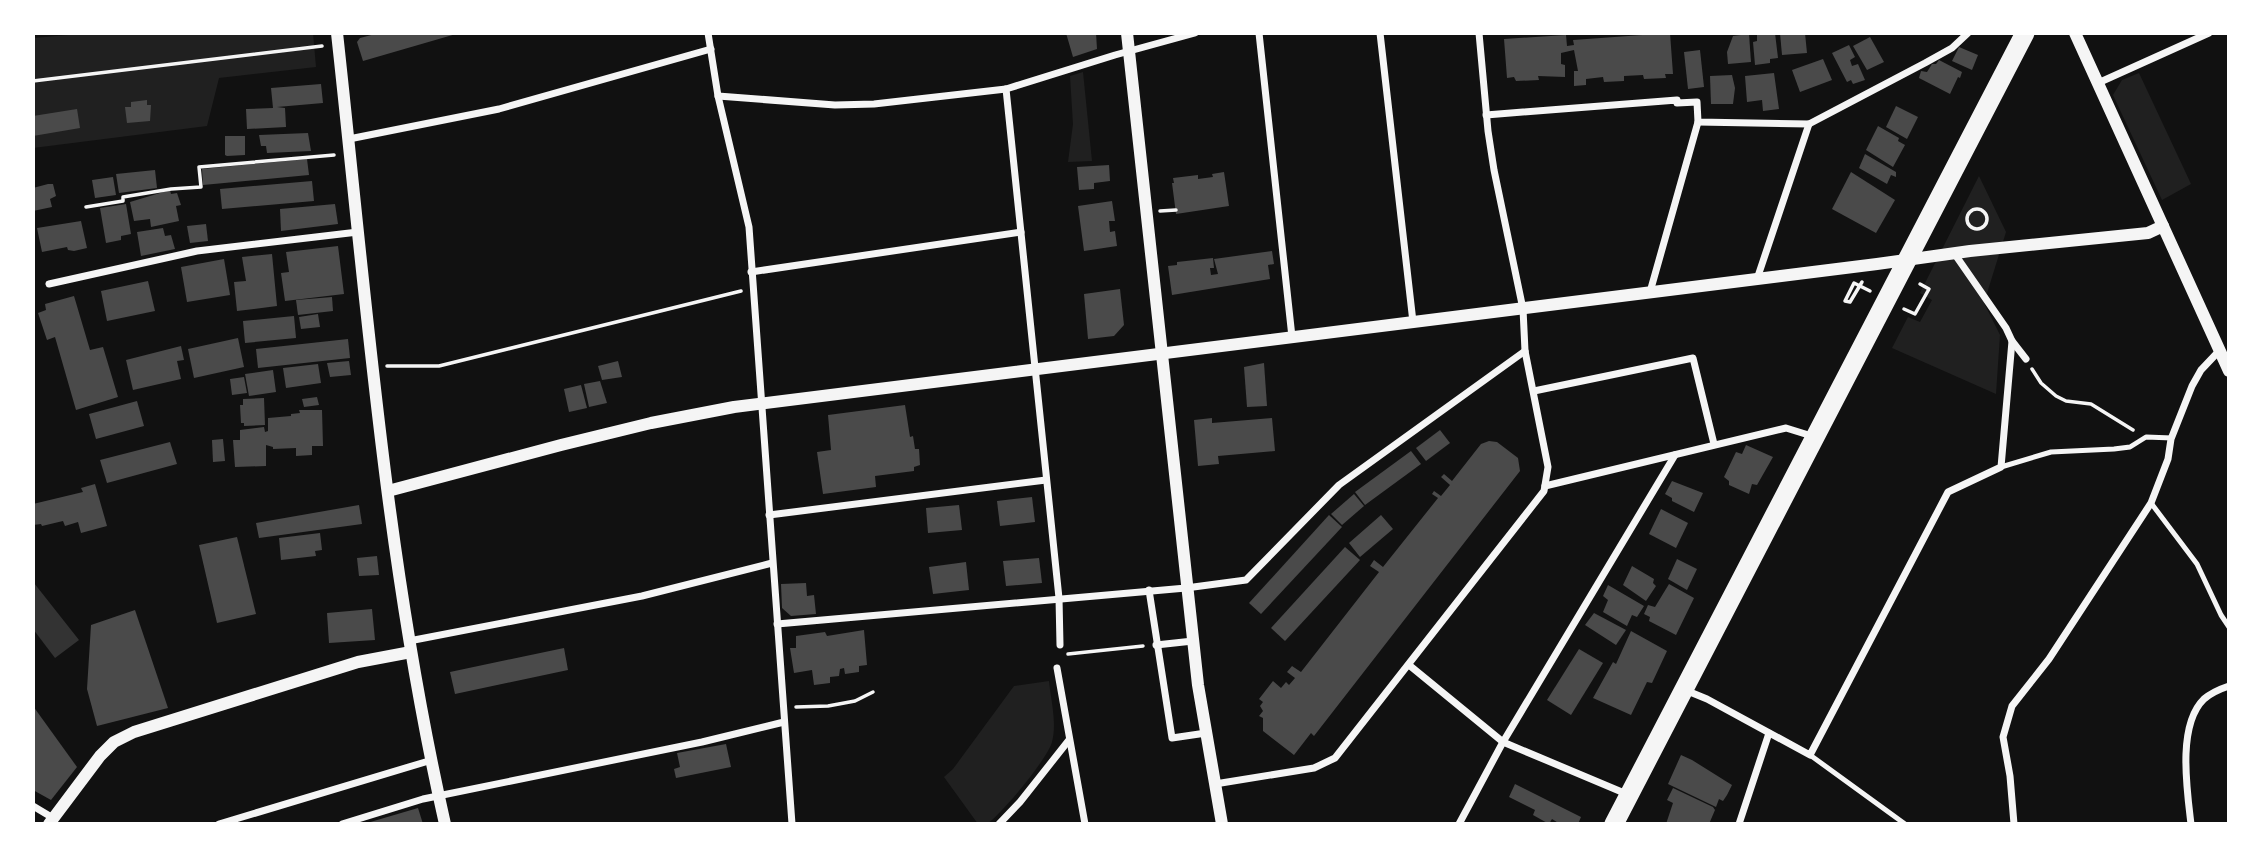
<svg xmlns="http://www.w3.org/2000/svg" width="2262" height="857" viewBox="0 0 2262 857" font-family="'Golos Text',sans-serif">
<rect width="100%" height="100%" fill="#111"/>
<g fill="#202020">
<path d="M92,33H313L316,67L219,78L207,126L33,148V38Z"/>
<path d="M1083,72L1092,161L1068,162L1073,124L1070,76Z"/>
<path d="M2139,73L2191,184L2162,200L2113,95L2122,80Z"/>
<path d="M1979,176L2006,232L1984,303L2000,335L1996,394L1892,348L1908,317L1920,322L1932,300L1920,293Z"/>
<path d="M1049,681C1051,701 1057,723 1052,742C1048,758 1002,814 987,824H978L944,777L953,769L1014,686Z"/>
</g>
<path fill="#333" d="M34,583L79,640L55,658L33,629Z"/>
<g fill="#4a4a4a">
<path d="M379,33H456V34L363,61L357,42L360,38Z"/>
<path d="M1066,33H1096L1097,49L1073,57Z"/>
<path d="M1670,33L1673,74H1665L1666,78L1644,79L1643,75L1624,76V81L1604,82L1603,77L1586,79V85L1574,86V71H1578L1574,50L1561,53V64L1565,65V77L1538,76L1539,80L1516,81L1514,77L1507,78L1504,39L1566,35L1567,46L1574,45L1573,40Z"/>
<path d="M1757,33H1775L1778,58L1770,59V63L1755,65L1753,42L1757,41Z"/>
<path d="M1780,33H1805L1807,53L1782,55Z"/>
<path d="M1749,34L1751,62L1728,64L1727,52L1733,36Z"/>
<path d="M1870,37L1884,62L1867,70L1853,46Z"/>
<path d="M1849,45L1855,57L1850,60L1852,66L1858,64L1865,80L1853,84L1851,80L1847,82L1832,53Z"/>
<path d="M1959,47L1978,55L1972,70L1952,61Z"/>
<path d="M1700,50L1704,87L1688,89L1684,52Z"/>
<path d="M1823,59L1832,80L1800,92L1792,70Z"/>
<path d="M1939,60L1962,72L1960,78L1958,77L1950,94L1919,78L1921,71L1927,72L1932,64H1936Z"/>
<path d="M1774,73L1779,109L1763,111L1762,100L1747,102L1745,76Z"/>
<path d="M1732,75L1735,88L1733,104H1711L1710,76Z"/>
<path d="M321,84L323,103L277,107L285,108L286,127L247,129L246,109L273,108L271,88Z"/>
<path d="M147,100V105H151L150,121L127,123L125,107H131V102Z"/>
<path d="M1896,106L1918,117L1907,139L1886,127Z"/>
<path d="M77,109L80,128L33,136V116Z"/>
<path d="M1878,126L1899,138L1898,141L1905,145L1893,167L1866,150Z"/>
<path d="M308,133L311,151L267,153L266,146H261L259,135Z"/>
<path d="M225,136H245V155L227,156L225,155Z"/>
<path d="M1865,154L1896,172V177L1891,175L1887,184L1859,168Z"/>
<path d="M307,159L309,175L203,185L202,169Z"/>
<path d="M1109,165L1110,181L1094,183V189L1079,190L1077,167Z"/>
<path d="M155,170L157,188L119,193L116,174Z"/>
<path d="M1224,172L1229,206L1176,214L1172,183H1174L1173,178L1198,175V179L1213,177L1212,174Z"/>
<path d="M1851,172L1895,200L1876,233L1832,209Z"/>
<path d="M113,177L116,195L95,198L92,180Z"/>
<path d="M312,181L314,201L222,209L220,189Z"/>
<path d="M48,184H53L56,196L50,199L52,207L33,211V188Z"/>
<path d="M170,190L171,194L177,193L181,205L176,206L179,221L151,227L150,219L134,221L130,202Z"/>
<path d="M1112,201L1115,221H1109L1110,232L1115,231L1117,246L1084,251L1078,206Z"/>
<path d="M126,204L131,234L121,236V240L106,243L100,208Z"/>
<path d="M335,204L338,224L281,231L280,209Z"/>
<path d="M81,221L87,248L74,251L68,250L67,247L42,252L37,228Z"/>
<path d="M206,224L208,241L190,243L187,226Z"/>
<path d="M163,228L165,236L171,235L175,249L141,256L137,232Z"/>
<path d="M338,246L344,294L285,301L281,273L289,272L286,252Z"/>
<path d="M1272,251L1274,264L1268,265L1270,279L1172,295L1168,266L1177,265V262L1213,258L1214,268H1210L1211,275L1218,274L1214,259Z"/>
<path d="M272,254L277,306L237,311L234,282L246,281L242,257Z"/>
<path d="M224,259L230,295L187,302L181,267Z"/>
<path d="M148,281L155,311L107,321L101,291Z"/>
<path d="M1120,289L1124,325L1114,336L1088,339L1084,294Z"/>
<path d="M74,296L90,350L103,347L118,397L76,410L55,337L47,340L38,313L46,310L45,304Z"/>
<path d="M332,297L333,311L298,315L296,300Z"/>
<path d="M318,314L320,327L301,329L299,317Z"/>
<path d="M294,316L296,338L245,343L243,321Z"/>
<path d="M238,338L244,367L194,378L188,349Z"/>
<path d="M348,339L350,358L258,368L256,349Z"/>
<path d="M181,346L184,360L177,361L181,379L133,390L126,360Z"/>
<path d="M349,361L351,375L330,377L327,363Z"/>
<path d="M618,361L622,377L602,380L598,366Z"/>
<path d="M1264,363L1267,406L1247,407L1244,367Z"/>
<path d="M318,364L321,383L286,388L283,368Z"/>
<path d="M273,370L276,392L249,396L245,374Z"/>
<path d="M244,377L247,393L232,395L230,379Z"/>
<path d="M600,381L607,403L589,407L584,384Z"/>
<path d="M581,385L587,408L569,412L564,389Z"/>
<path d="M317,397L319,405L304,407L302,399Z"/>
<path d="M264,398L265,425L244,426V423H241L240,405H243V399Z"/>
<path d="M137,401L144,426L96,439L89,414Z"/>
<path d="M905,405L910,437L913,436L915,449H919L920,465L914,467V471L875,476L876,487L823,494L817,452L831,450L828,415Z"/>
<path d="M299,410H322L323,446H312V455L296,456V448L273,449V447L266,445V466L235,467L233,440H240V430L264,427L265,432L268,431V418L291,416V414L300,413Z"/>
<path d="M1212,418V423L1272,418L1275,451L1218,456L1219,464L1198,466L1194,420Z"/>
<path d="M1440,430L1450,443L1426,461L1416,448Z"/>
<path d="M223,439L225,461L213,462L212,440Z"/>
<path d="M1489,441L1497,442L1518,458L1520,471L1314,736L1311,733L1294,755L1263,731V718L1259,716L1263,711L1260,706L1263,702L1259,699L1273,681L1281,688L1286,682L1289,685L1295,678L1287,672L1292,666L1301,672L1379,572L1370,566L1374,560L1383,567L1438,498L1432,494L1434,491L1441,496L1450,485L1441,477L1444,474L1452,481L1481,444Z"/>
<path d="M170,442L177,464L107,483L100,460Z"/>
<path d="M1746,445L1773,457L1757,485L1752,484L1749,494L1729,485V481L1724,477L1736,452L1742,454Z"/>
<path d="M1411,451L1421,464L1365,505L1355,492Z"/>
<path d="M1672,481L1703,493L1694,512L1672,501V498L1665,494Z"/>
<path d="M95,484L107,526L81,533L78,522L65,526L63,521L42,526L41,524L33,525V504L83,492L81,488Z"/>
<path d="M1354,494L1364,506L1342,525L1331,514Z"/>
<path d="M1032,497L1035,522L1000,526L997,501Z"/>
<path d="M359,505L362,524L259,538L256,523Z"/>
<path d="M959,505L962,530L928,533L926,508Z"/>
<path d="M1661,509L1688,523L1676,548L1649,534Z"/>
<path d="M1329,515L1342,527L1261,614L1249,603Z"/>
<path d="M1381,515L1393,529L1360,557L1349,543Z"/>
<path d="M320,533L322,550L315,551L316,556L281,560L279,538Z"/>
<path d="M237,537L256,614L217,623L199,545Z"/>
<path d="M1345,547L1360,560L1285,641L1271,628Z"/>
<path d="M377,556L379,575L359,576L357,558Z"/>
<path d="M1039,558L1042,583L1006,586L1003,561Z"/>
<path d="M1677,559L1697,569L1687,590L1668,579Z"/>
<path d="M966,562L969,590L933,594L929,567Z"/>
<path d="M1632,566L1654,579L1653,583L1656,586L1646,601L1623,585Z"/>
<path d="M806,583L807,596L814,595L816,614L791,616L782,608L781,584Z"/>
<path d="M1669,584L1694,598L1676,635L1649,621L1650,617L1644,614L1648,605L1655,607Z"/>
<path d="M1608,585L1644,606L1637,617L1632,615L1627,626L1603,612L1608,600L1603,596Z"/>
<path d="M372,609L375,640L329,643L327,613Z"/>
<path d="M135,610L168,708L97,726L87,689L91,625Z"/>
<path d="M1594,613L1626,630L1616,645L1585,625Z"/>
<path d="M864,630L867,665L859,666V672L845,674L844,668L840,669L839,676L830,677V683L814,685L812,670L794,673L790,648H796V636L825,632L827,636Z"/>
<path d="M1631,631L1667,651L1652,683L1647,682L1631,715L1593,698L1613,662L1616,664Z"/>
<path d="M564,648L568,670L455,694L450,672Z"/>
<path d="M1579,649L1603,663L1571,715L1547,700Z"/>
<path d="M33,706L77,767L51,800L33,790Z"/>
<path d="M726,744L731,767L676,778L674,769L680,767L677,753Z"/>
<path d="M1681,755L1692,760L1732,785L1727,795L1723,801L1719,799L1716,807L1668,784Z"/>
<path d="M1515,784L1581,817L1578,824H1560L1552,819L1549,824L1533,815L1535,810L1509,797Z"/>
<path d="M1673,788L1713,807L1715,810L1709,824H1666L1673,803L1667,800Z"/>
<path d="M418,808L423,824H368L367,823Z"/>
</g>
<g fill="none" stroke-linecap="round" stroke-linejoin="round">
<g stroke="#f5f5f5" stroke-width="3.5">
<path d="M33,81L322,46"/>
<path d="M86,207L123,201V197L171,189L201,187L199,167L334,155"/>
<circle cx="1977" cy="219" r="10"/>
<path d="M1160,211L1176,210"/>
<path d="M1862,282L1850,302L1845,301L1854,283L1870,291"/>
<path d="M1904,309L1915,314L1929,289L1920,284"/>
<path d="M387,366H439L741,291"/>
<path d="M2032,369L2041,383L2056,396L2066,401L2091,404L2133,430"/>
<path d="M1068,654L1143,646"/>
<path d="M796,707L828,706L855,701L873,692"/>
</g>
<g stroke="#f5f5f5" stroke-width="5">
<path d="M2001,467L2051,452L2114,449L2130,447L2146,437L2172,438"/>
<path d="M2151,503L2197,564L2221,615L2229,627"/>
<path d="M1810,755L1905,824"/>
</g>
<g stroke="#f5f5f5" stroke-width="7">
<path d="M708,33L718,96L749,227L792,824"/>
<path d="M1259,33L1292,337"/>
<path d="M1380,33L1413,322"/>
<path d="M2098,83L2209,33"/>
<path d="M1006,89L1059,598L1060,645"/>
<path d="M718,96L835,105L874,104L1006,89L1115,55L1195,33"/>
<path d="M1486,115L1677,100V103L1697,102L1698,122L1809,124L1925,63L1952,48L1968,33"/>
<path d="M349,139L499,109L711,49"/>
<path d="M751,272L1021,232"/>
<path d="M1757,279L1809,124"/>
<path d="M49,284L197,251L358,232"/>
<path d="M1650,292L1698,122"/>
<path d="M2012,341L2026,359"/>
<path d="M1534,391L1693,358L1714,444"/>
<path d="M1545,486L1786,428L1815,437"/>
<path d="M769,515L1046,480"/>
<path d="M1149,590L1172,738L1206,733"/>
<path d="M777,624L1186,588L1246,580L1339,485L1525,351"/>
<path d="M409,641L642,596L772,563"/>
<path d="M1156,645L1193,641"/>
<path d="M1409,665L1503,742L1629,795"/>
<path d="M1057,668L1085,824"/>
<path d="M1685,690L1707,699L1810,755L1948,492L2001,467L2012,341L2006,328L1954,253"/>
<path d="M1215,784L1314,768L1335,758L1544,491L1548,467L1525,351L1523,309L1494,170L1488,131L1479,33"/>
<path d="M33,806L53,818"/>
<path d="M219,824L432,760"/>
<path d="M342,824L423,799L702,742L784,722"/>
<path d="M999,824L1020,802L1069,740"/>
<path d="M1459,824L1503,742L1675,455"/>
<path d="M1739,824L1769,733"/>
<path d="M2014,824L2010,776L2003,737L2012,706L2049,659L2151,503L2168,459L2171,439L2192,386L2201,370L2219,351"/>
<path d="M2191,824C2187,790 2177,725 2204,699C2211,693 2220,689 2229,686"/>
</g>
<g stroke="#f5f5f5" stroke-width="12">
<path d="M337,33C366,297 386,564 445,824"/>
<path d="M1127,33L1198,685L1222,824"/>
<path d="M2075,33L2229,371"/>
<path d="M388,491L561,445L651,423L734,407L1877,264L1970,251L2148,233L2163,226"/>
<path d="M49,824L100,756L114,742L134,732L358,662L411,652"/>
</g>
<path stroke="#f5f5f5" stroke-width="19" d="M1614,824L2025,33"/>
</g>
<rect width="2262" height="857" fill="none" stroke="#ffffff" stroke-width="70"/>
</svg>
